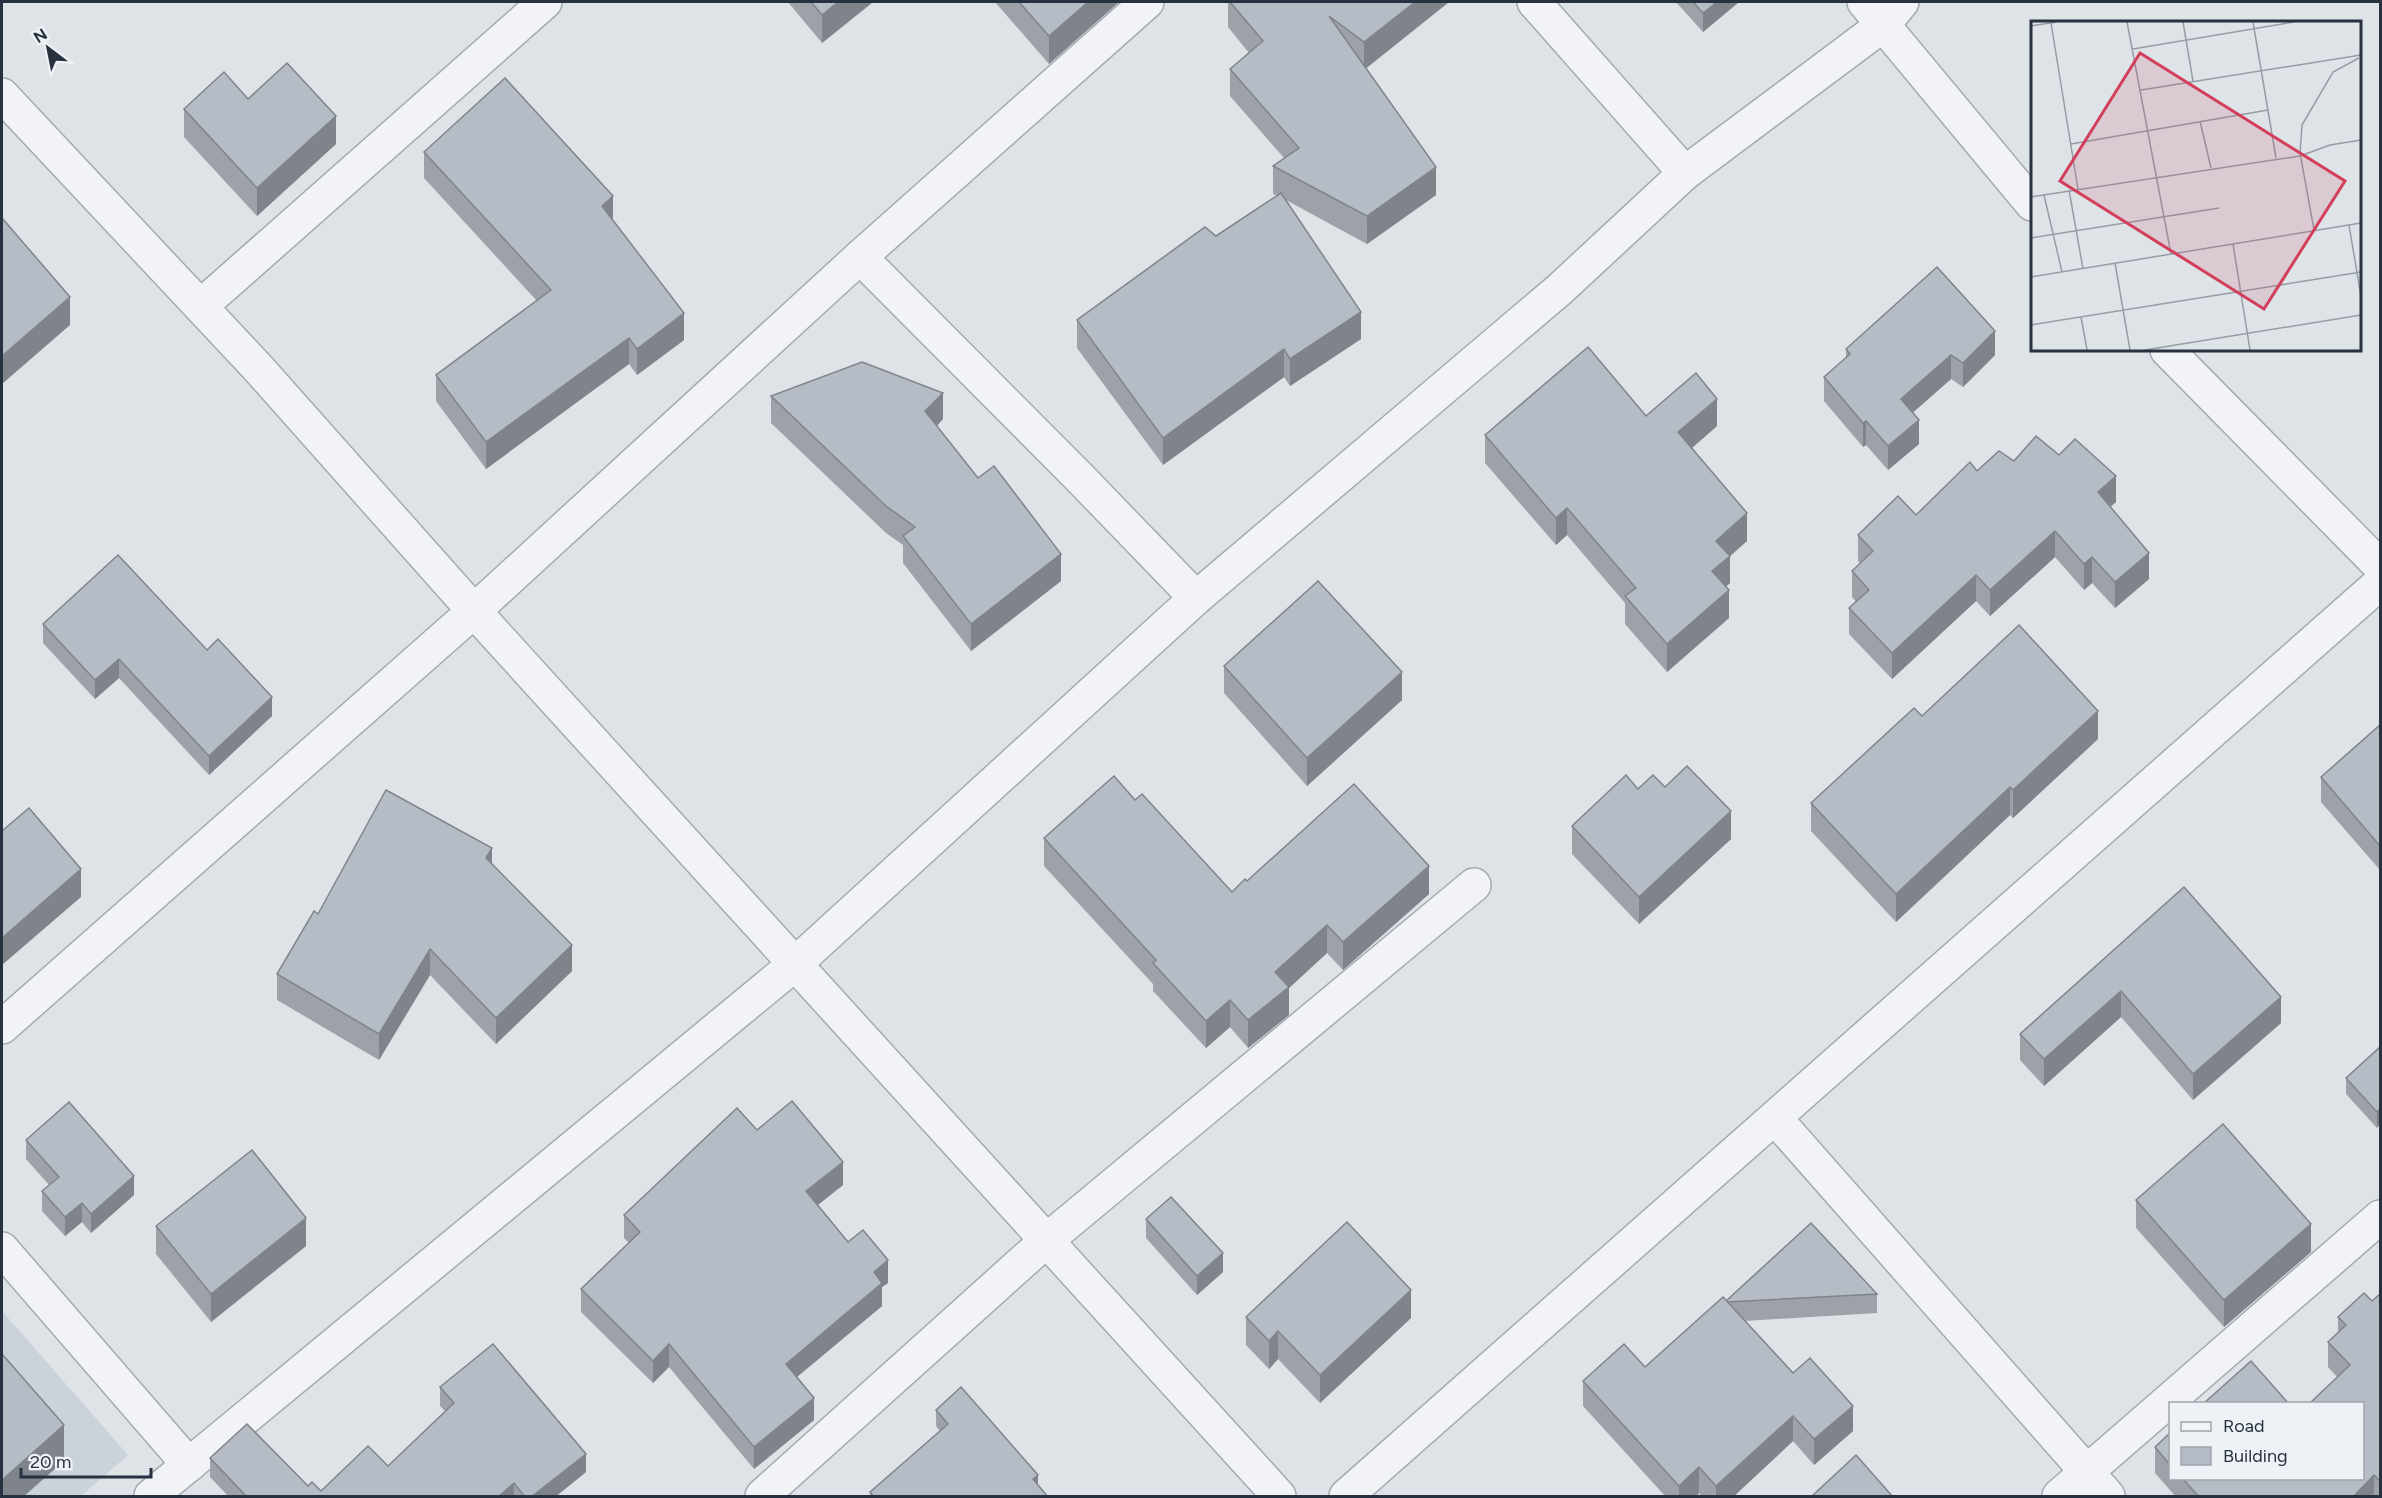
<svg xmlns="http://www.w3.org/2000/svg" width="2382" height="1498" viewBox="0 0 2382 1498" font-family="Figtree,sans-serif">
<rect width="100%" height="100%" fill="#dee3e8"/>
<path fill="#ccd2da" d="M2,1311L128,1455L81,1496H2Z"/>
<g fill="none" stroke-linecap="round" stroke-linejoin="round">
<defs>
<g id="minor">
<path d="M1534,2L1685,173"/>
<path d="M1864,2L2032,204"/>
<path d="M2,95L258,368L474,611L1279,1496"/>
<path d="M860,257L1080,478L1196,598"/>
<path d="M201,306L545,2"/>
<path d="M2167,350L2380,566"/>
<path d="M2,1027L474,611L860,257L1147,2"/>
<path d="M1775,1118L2108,1496"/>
<path d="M2,1249L189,1465"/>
<path d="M151,1496L795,964L1196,598L1559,290L1685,173L1883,25L1902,2"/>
<path d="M762,1496L1047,1240L1474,885"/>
<path d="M2059,1496L2380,1217"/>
</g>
<path id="tertiary" d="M1346,1496L2380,583"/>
</defs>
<use href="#minor" stroke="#a3aab2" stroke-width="36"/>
<use href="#tertiary" stroke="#a3aab2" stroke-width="36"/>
<use href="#minor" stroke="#f1f3f7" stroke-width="33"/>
<use href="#tertiary" stroke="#f1f3f7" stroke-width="33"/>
</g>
<g fill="#9da2a9">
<path d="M788,2H873L822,43Z"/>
<path d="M995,2H1119L1049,64Z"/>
<path d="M1228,2H1449L1366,68L1436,195L1367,244L1286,200L1361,339L1290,386L1284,377L1163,465L1077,348V320L1216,236L1277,196L1273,194V166L1284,158L1230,96V69L1249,53L1228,27Z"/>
<path d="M1676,2H1739L1703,32Z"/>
<path d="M248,99L336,144L257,216L184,137V109Z"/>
<path d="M424,152L613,221L684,340L637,375L629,364L486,469L436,401V375L537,301L424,178Z"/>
<path d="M1846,349L1995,355L1963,387L1951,379L1912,413L1919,444L1888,470L1866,445L1863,447L1824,401V377L1846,358Z"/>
<path d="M771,396L943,419L937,426L978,478L1061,581L971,651L903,563V545L886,533L771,423Z"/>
<path d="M1717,426L1692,448L1747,541L1730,556V583L1726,587L1729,618L1667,672L1625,624V603L1567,535L1556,545L1485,463V435Z"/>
<path d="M2014,461L2116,502L2110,507L2149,579L2115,608L2092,583L2084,590L2055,557L1990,616L1976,601L1892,679L1849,634V608L1856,602L1852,597V571L1860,563L1858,561V535L1916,515L1977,471Z"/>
<path d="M43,624L207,650L272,716L209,775L119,678L95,699L43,643Z"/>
<path d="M1224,666L1402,700L1307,786L1224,693Z"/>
<path d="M1922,716L2098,739L2013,818L2010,815L1896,922L1811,831V803Z"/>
<path d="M2380,725V870L2321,802V777Z"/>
<path d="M1665,787L1731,839L1639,924L1572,854V826L1638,789Z"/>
<path d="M1135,800L1232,892L1247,881L1429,894L1343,970L1327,953L1289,988V1015L1248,1048L1230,1027L1206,1048L1153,991V984L1044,866V838Z"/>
<path d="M492,864L572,971L496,1044L430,975L379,1060L277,1000V974L318,914Z"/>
<path d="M2184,887L2281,1023L2193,1100L2121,1017L2044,1086L2020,1060V1034Z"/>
<path d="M2380,1047L2377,1128L2346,1094V1078Z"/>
<path d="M757,1130L843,1185L818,1205L848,1242L888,1283L882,1287V1306L797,1377L814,1420L754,1469L669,1367L653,1383L581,1312V1289L629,1243L624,1238V1215Z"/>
<path d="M26,1140L134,1195L91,1233L82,1222L65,1236L42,1211V1191L49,1185L26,1159Z"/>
<path d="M2136,1200L2311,1252L2224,1327L2136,1228Z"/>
<path d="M1146,1219L1223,1272L1197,1295L1146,1238Z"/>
<path d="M156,1226L306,1246L211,1322L156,1254Z"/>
<path d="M1877,1294V1313L1744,1321L1793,1373L1853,1431L1814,1465L1793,1441L1733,1497H1702L1699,1493L1696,1497H1666L1583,1406V1381L1645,1367L1726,1301Z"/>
<path d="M2380,1294V1497H2176L2155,1473V1447L2170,1433V1479H2362L2337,1377L2328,1367V1342L2338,1333V1317L2372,1301Z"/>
<path d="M1246,1317L1411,1318L1320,1403L1278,1359L1269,1369L1246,1345Z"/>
<path d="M440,1387L586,1472L555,1497H229L210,1477V1458L308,1486L321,1491L388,1466L445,1411L440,1406Z"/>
<path d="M936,1410L1038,1485L1048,1497H870V1492L940,1431L936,1426Z"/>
</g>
<g fill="#7f848a">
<path d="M838,2H873L822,43V15Z"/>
<path d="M1088,2H1119L1049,64V36Z"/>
<path d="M1415,2H1449L1364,70V42Z"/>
<path d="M1717,2H1739L1703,32V13Z"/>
<path d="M336,116V144L257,216V188Z"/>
<path d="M1436,167V195L1367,244V216Z"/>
<path d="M613,196V223L602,206Z"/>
<path d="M70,297V325L2,384V356Z"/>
<path d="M1361,312V339L1290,386V359Z"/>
<path d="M684,313V340L637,375V349Z"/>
<path d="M1995,331V355L1963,387V363Z"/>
<path d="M629,338V364L486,469V442Z"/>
<path d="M1284,349V377L1163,465V438Z"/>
<path d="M1951,355V379L1901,423V399Z"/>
<path d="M943,393V419L925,438V411Z"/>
<path d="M1717,399V426L1678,460V432Z"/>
<path d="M1919,420V444L1888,470V446Z"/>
<path d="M1866,421V445L1863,447V423Z"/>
<path d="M2116,476V502L2098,518V492Z"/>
<path d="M1567,508V535L1556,545V518Z"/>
<path d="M1747,513V541L1730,556V583L1712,598V571L1716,541Z"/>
<path d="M2055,531V557L1990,616V590Z"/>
<path d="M2149,553V579L2115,608V582Z"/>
<path d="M1061,554V581L971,651V624Z"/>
<path d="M2092,557V583L2084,590V564Z"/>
<path d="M1976,575V601L1892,679V653Z"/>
<path d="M1729,590V618L1667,672V644Z"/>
<path d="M119,659V678L95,699V680Z"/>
<path d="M1402,672V700L1307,786V758Z"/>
<path d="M272,697V716L209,775V756Z"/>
<path d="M2098,711V739L2013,818V790Z"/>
<path d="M2010,787V815L1896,922V894Z"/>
<path d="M1731,811V839L1639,924V897Z"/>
<path d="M492,848V873L486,858Z"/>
<path d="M1429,866V894L1343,970V942Z"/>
<path d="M81,869V897L2,965V938Z"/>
<path d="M1327,925V953L1289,988V1015L1248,1048V1020L1275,972Z"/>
<path d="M572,945V971L496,1044V1018Z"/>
<path d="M430,949V975L379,1060V1034Z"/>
<path d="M2121,991V1017L2044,1086V1059Z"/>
<path d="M2281,997V1023L2193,1100V1074Z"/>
<path d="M1230,1000V1027L1206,1048V1021Z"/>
<path d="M2380,1109V1124L2377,1128V1112Z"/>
<path d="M843,1162V1185L806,1214V1191Z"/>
<path d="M134,1176V1195L91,1233V1214Z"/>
<path d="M82,1203V1222L65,1236V1217Z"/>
<path d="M306,1218V1246L211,1322V1294Z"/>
<path d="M2311,1224V1252L2224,1327V1300Z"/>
<path d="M1223,1253V1272L1197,1295V1276Z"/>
<path d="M888,1260V1283L882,1287V1306L786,1386V1364L874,1272Z"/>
<path d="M1411,1290V1318L1320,1403V1375Z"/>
<path d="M1278,1331V1359L1269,1369V1341Z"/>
<path d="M669,1344V1367L653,1383V1361Z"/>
<path d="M814,1398V1420L754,1469V1447Z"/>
<path d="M1853,1406V1431L1814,1465V1439Z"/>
<path d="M1793,1416V1441L1733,1497H1716V1486Z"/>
<path d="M64,1425V1461L23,1497H2V1480Z"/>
<path d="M586,1454V1472L555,1497H531Z"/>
<path d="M1699,1467V1493L1696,1497H1679V1486Z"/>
<path d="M1038,1475V1491L1033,1479Z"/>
<path d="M2374,1475V1497H2353Z"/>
<path d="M514,1483V1497H498Z"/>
</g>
<g fill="#b6bcc5" stroke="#7f848a" stroke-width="1.5">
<path d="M811,2H838L822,15Z"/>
<path d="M1019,2H1088L1049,36Z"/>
<path d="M1230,2H1415L1364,42L1329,16L1436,167L1367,216L1273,166L1299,148L1230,69L1263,41Z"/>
<path d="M1693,2H1717L1703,13Z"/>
<path d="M287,63L336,116L257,188L184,109L224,72L248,99Z"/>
<path d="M505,78L613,196L602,206L684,313L637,349L629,338L486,442L436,375L551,290L424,152Z"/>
<path d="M1281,193L1361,312L1290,359L1284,349L1163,438L1077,320L1205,227L1216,236Z"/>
<path d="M2,218L70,297L2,356Z"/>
<path d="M1937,267L1995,331L1963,363L1951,355L1901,399L1919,420L1888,446L1866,421L1863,423L1824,377L1850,354L1846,349Z"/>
<path d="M1588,347L1646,416L1696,373L1717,399L1678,432L1747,513L1716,541L1730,556L1712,571L1729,590L1667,644L1625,596L1636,588L1567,508L1556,518L1485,435Z"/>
<path d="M862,362L943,393L925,411L978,478L994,466L1061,554L971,624L903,536L915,527L886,506L771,396Z"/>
<path d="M2036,436L2059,455L2075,439L2116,476L2098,492L2149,553L2115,582L2092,557L2084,564L2055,531L1990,590L1976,575L1892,653L1849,608L1869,590L1852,571L1873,551L1858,535L1898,496L1916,515L1970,462L1977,471L1999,451L2014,461Z"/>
<path d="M118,555L207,650L218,639L272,697L209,756L119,659L95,680L43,624Z"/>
<path d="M1318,581L1402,672L1307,758L1224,666Z"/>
<path d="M2019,625L2098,711L2013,790L2010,787L1896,894L1811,803L1914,708L1922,716Z"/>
<path d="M2380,725V846L2321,777Z"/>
<path d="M1687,766L1731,811L1639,897L1572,826L1626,775L1638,789L1653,775L1665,787Z"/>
<path d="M1114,776L1135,800L1142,794L1232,892L1245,879L1247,881L1354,784L1429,866L1343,942L1327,925L1275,972L1289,987L1248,1020L1230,1000L1206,1021L1153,963L1156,960L1044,838Z"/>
<path d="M386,790L492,848L486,858L572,945L496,1018L430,949L379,1034L277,974L314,911L318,914Z"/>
<path d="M29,808L81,869L2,938V831Z"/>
<path d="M2184,887L2281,997L2193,1074L2121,991L2044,1059L2020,1034Z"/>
<path d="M2380,1047V1109L2377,1112L2346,1078Z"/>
<path d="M792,1101L843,1162L806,1191L848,1242L863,1230L888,1260L874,1272L882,1283L786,1364L814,1398L754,1447L669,1344L653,1361L581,1289L640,1232L624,1215L737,1108L757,1130Z"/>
<path d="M69,1102L134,1176L91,1214L82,1203L65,1217L42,1191L59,1177L26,1140Z"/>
<path d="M2223,1124L2311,1224L2224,1300L2136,1200Z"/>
<path d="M252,1150L306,1218L211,1294L156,1226Z"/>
<path d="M1171,1197L1223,1253L1197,1276L1146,1219Z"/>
<path d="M1347,1222L1411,1290L1320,1375L1278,1331L1269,1341L1246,1317Z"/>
<path d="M1811,1223L1877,1294L1727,1302L1726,1301Z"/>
<path d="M2364,1293L2372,1301L2380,1294V1481L2374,1475L2353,1497H2199L2183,1479H2362V1404H2309L2350,1365L2328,1342L2346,1325L2338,1317Z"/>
<path d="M1723,1297L1793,1373L1810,1358L1853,1406L1814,1439L1793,1416L1716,1486L1699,1467L1679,1486L1583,1381L1624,1344L1645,1367Z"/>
<path d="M493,1344L586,1454L531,1497H525L514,1483L498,1497H247L210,1458L247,1424L308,1486L312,1482L321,1491L368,1446L388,1466L454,1403L440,1387Z"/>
<path d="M2,1354L64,1425L2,1480Z"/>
<path d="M2251,1361L2289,1404H2203Z"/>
<path d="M961,1387L1038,1475L1033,1479L1048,1497H874L870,1492L948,1424L936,1410Z"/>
<path d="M2170,1433V1465L2155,1447Z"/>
<path d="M1856,1455L1893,1497H1811Z"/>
</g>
<g transform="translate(2031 21)">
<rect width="330" height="330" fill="#dee3e8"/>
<path fill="none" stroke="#959ca5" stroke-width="1.5" d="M96,1L140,233M152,1L162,60M222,1L245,137M20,2L47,168M0,5L26,1M102,28L263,1M110,69L330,34M169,100L180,147M40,123L237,89M38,169L52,248M13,174L31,251M0,176L269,135L299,124L330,119M318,204L330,275M283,209L269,132L271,104L302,51L328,37M0,217L188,187M202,223L219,329M84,242L99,329M0,256L330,202M50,296L56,329M0,304L330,251M114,329L330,294"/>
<path fill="#d13f5b" fill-opacity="0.15" stroke="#d13f5b" stroke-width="3" d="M109,32L314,160L233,288L29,160Z"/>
<rect width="330" height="330" fill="none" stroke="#273140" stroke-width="3"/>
</g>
<rect width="2382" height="1498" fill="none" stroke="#273140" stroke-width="6"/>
<rect x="2169" y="1402" width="195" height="78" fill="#eef2f6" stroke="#9ea5ad" stroke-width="1.5"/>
<rect x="2181" y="1422" width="30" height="9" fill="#f1f3f7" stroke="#9ea5ad" stroke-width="1.5"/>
<text x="2223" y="1432" font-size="18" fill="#273140">Road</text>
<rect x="2181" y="1447" width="30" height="18" fill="#b6bcc5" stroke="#9ea5ad" stroke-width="1.5"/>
<text x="2223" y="1462" font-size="18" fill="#273140">Building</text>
<g transform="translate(48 48) rotate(328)" stroke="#eef2f6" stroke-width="4.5" paint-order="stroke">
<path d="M0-4.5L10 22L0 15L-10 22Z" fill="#273140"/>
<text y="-9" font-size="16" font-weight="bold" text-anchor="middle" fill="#273140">N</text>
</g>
<path d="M21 1468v9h130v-9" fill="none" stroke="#273140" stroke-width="3"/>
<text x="30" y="1468" font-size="18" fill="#273140" stroke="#eef2f6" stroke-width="4.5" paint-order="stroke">20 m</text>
</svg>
